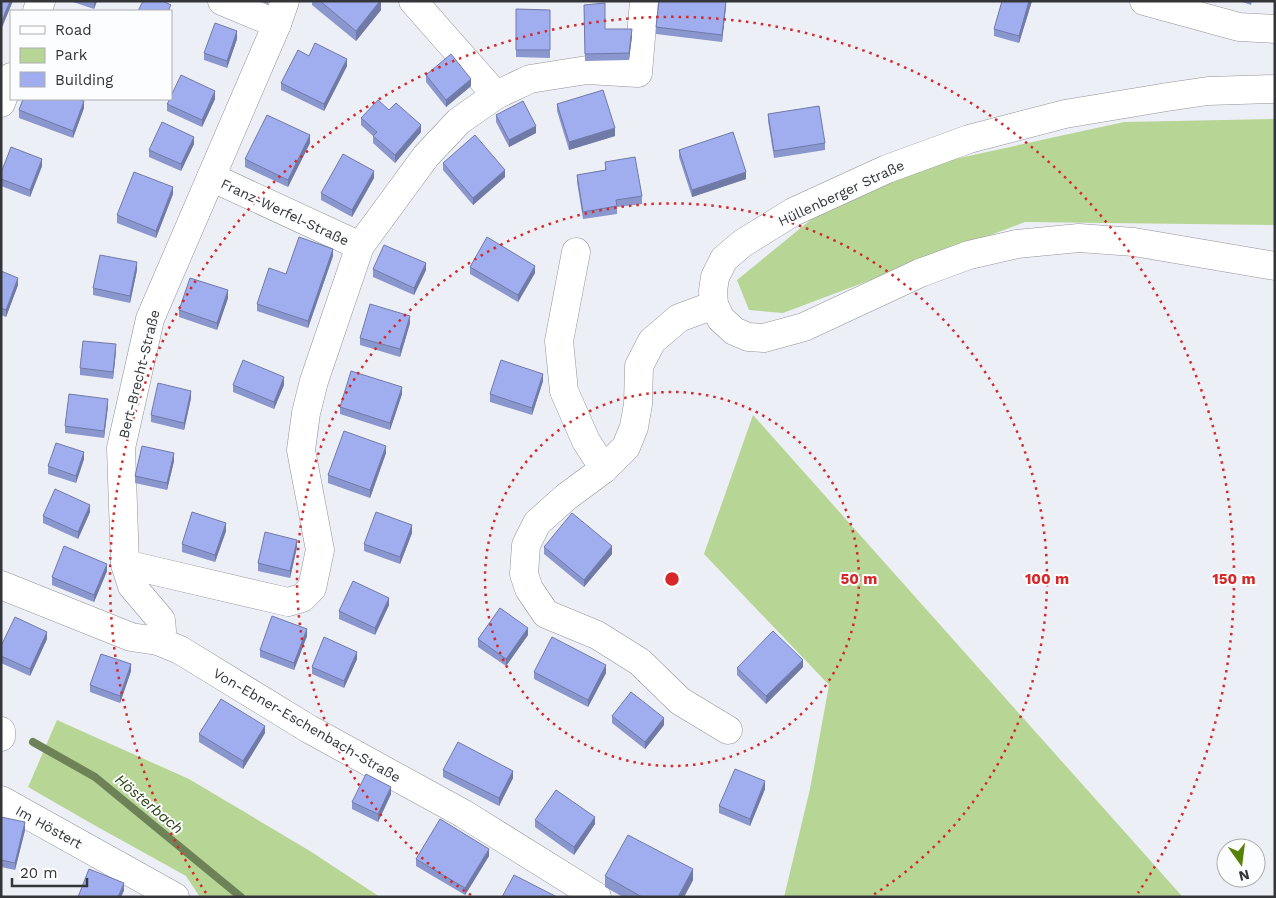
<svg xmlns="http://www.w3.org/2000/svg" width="1276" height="898" viewBox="0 0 1276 898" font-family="'Work Sans',sans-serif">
<rect width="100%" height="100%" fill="#edeff7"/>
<g fill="#b7d696">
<path d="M1275,119V225L1025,222L783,313L749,310L737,280L819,213L941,162L1124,122Z"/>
<path d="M753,415L1181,895L1183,897H784L810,789L829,685L704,554Z"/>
<path d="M57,720L189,779L310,851L380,897H200L186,876L94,825L28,787Z"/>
</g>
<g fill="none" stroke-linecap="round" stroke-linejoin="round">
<path stroke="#6d8357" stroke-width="8" d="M33,742L95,777L241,897"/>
<defs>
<g id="minor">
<path d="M222,1L277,24"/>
<path d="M413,1L496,95"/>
<path d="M1144,1L1239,27L1275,29"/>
<path d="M37,11L41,1"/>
<path d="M1275,89L1208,91L1167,97L1065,114L969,139L887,169L793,212L743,243L724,259L715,277L713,291L714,305L721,319L734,331L748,337L764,338L804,327L920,273L969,255L1017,244L1079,238L1134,242L1275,266"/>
<path d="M1,103L11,77"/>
<path d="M211,177L360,246"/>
<path d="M576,252L559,341L564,391L586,441L604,469"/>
<path d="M714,305L679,318L652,341L639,366L638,404L634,427L626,447L604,469L566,497L537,523L526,545L524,574L529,589L546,614L597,635L640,662L680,701L728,730"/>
<path d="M125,564L288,602L302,598L312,588L320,550L301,450L306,413L314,381L360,246L426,156L459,121L496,95L530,79L587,70L638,73L644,1"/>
<path d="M1,585L131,637L158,641L180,650L309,729L464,814L597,897"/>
<path d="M158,641L162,631L161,620L132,586L125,564L121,448L150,319L277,24L285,1"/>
<path d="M1,731V737"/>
<path d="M1,800L175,897"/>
</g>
</defs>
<use href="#minor" stroke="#91939a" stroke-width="29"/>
<use href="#minor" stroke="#fff" stroke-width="28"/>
</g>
<g fill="#8a96ce">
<path d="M70,1H97L94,9Z"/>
<path d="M260,1H269L268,4Z"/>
<path d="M312,1H381V10L356,41L312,5Z"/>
<path d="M1002,1H1032L1019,43L994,36V29Z"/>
<path d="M1240,1H1252L1251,5Z"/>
<path d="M584,5L605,29L632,36L629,60L585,61Z"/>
<path d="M726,6L722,42L656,34V27Z"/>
<path d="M516,9L550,10V58L516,57Z"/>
<path d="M237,39L227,68L204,60V53Z"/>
<path d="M309,56L347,66L324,111L281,90V83Z"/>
<path d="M426,75L471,86L446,107L426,82Z"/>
<path d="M215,99L202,127L167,111V104Z"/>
<path d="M557,104L615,136L569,150L557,111Z"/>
<path d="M84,108L73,138L19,118V110Z"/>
<path d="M389,110L421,132L395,163L373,143V136L361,125V118Z"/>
<path d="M768,114L825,143V150L774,158L768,121Z"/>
<path d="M496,115L536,133L509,147L496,122Z"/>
<path d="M310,143L288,187L245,167V159Z"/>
<path d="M194,144L181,171L149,157V150Z"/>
<path d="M679,150L746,179L692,197L679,157Z"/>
<path d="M605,162L642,196V204L617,207V214L583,219L577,182V175L605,170Z"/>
<path d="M443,163L505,177L473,205L443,170Z"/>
<path d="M42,166L30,197L1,186V173Z"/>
<path d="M374,178L352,217L321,200V193Z"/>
<path d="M173,194L156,238L117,223V215Z"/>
<path d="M333,256L308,328L257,311V304L286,274Z"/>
<path d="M470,267L535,273L518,302L470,274Z"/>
<path d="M373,269L426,270L414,295L373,277Z"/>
<path d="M137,270L130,303L93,295V288Z"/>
<path d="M1,271L18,285L6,317L1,315Z"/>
<path d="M228,298L217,330L179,317V310Z"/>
<path d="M410,323L400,357L360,345V338Z"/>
<path d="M116,351L113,379L80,375V368Z"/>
<path d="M543,381L532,415L490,402V394Z"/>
<path d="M233,385H284L274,409L233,392Z"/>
<path d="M402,394L390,430L340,414V407Z"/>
<path d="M191,398L184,430L151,422V415Z"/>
<path d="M108,406L104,438L65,433V426Z"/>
<path d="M386,453L370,498L328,483V475Z"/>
<path d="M84,459L76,483L48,474V466Z"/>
<path d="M174,461L167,490L135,483V476Z"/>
<path d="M90,512L78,539L43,523V516Z"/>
<path d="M226,531L215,562L182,552V544Z"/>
<path d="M412,533L400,564L364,551V544Z"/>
<path d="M297,547L290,578L258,571V563Z"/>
<path d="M544,547L612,554L584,587L544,554Z"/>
<path d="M107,571L94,602L52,585V577Z"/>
<path d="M389,605L375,635L339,619V611Z"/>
<path d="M528,635L506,666L478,647V639Z"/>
<path d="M307,636L294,670L260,657V650Z"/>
<path d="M47,639L30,676L1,663V646Z"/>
<path d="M357,659L344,688L312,674V667Z"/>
<path d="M803,667L766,704L737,675V668Z"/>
<path d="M131,671L120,703L90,692V685Z"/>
<path d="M534,672L606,673L588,707L534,679Z"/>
<path d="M612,716L664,725L645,749L612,723Z"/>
<path d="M265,733L243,769L199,742V734Z"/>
<path d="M443,770L513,778L499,806L443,777Z"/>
<path d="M765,789L750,826L719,813V806Z"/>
<path d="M391,794L378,822L352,809V802Z"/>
<path d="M1,817L25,830L15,870L1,867Z"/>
<path d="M535,820L595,824L574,855L535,827Z"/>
<path d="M489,856L465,895L416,866V859Z"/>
<path d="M605,876L693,880L684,897H623L605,887Z"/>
</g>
<g fill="#707aa7">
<path d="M10,1H13L1,30V23Z"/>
<path d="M94,1H97L94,9Z"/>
<path d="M380,1H381V10L356,41V31Z"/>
<path d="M726,1V6L722,42V35Z"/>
<path d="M1029,1H1032L1019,43V36Z"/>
<path d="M632,29V36L629,60V53Z"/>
<path d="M237,31V39L227,68V61Z"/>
<path d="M347,59V66L324,111V104Z"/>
<path d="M471,79V86L446,107V100Z"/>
<path d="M215,91V99L202,127V120Z"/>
<path d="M84,101V108L73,138V131Z"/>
<path d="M421,125V132L395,163V155Z"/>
<path d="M536,126V133L509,147V140Z"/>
<path d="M615,128V136L569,150V142Z"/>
<path d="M310,135V143L288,187V180Z"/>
<path d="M194,137V144L181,171V164Z"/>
<path d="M42,159V166L30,197V190Z"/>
<path d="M505,170V177L473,205V198Z"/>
<path d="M374,171V178L352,217V210Z"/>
<path d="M746,172V179L692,197V190Z"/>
<path d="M173,187V194L156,238V231Z"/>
<path d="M333,249V256L308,328V321Z"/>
<path d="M137,262V270L130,303V296Z"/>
<path d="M426,263V270L414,295V288Z"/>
<path d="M535,266V273L518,302V295Z"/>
<path d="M18,278V285L6,317V310Z"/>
<path d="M228,290V298L217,330V323Z"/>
<path d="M410,316V323L400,357V349Z"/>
<path d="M116,344V351L113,379V372Z"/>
<path d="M543,374V381L532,415V408Z"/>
<path d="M284,377V385L274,409V402Z"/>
<path d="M402,387V394L390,430V423Z"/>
<path d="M191,391V398L184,430V423Z"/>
<path d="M108,399V406L104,438V431Z"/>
<path d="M386,446V453L370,498V490Z"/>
<path d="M84,452V459L76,483V476Z"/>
<path d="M174,453V461L167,490V483Z"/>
<path d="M90,505V512L78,539V532Z"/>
<path d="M226,523V531L215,562V555Z"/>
<path d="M412,525V533L400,564V557Z"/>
<path d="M297,540V547L290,578V571Z"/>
<path d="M612,546V554L584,587V580Z"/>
<path d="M107,564V571L94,602V595Z"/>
<path d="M389,598V605L375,635V628Z"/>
<path d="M528,628V635L506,666V659Z"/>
<path d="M307,629V636L294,670V663Z"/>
<path d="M47,632V639L30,676V669Z"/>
<path d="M357,652V659L344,688V681Z"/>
<path d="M803,660V667L766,704V696Z"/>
<path d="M131,664V671L120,703V696Z"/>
<path d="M606,665V673L588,707V700Z"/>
<path d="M664,718V725L645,749V742Z"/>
<path d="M265,726V733L243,769V761Z"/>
<path d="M513,771V778L499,806V798Z"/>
<path d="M765,781V789L750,826V819Z"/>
<path d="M391,787V794L378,822V814Z"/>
<path d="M595,817V824L574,855V847Z"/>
<path d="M25,822V830L15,870V863Z"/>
<path d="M489,849V856L465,895V888Z"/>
<path d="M693,869V880L684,897H678Z"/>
<path d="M124,883V891L121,897H118Z"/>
</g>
<g fill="#a0aeef" stroke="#707aa7">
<path d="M1,1H10L1,23Z"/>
<path d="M143,1H163L171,5L168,11H138Z"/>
<path d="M320,1H380L356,31Z"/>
<path d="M659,1H726L722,35L656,27Z"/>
<path d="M1002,1H1029L1019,36L994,29Z"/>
<path d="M605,3V29H632L629,53L585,54L584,5Z"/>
<path d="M516,9L550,10V50H516Z"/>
<path d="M215,23L237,31L227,61L204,53Z"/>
<path d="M315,43L347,59L324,104L281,83L298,50L309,56Z"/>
<path d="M451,54L471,79L446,100L426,75Z"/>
<path d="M181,75L215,91L202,120L167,104L170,99H171V96Z"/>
<path d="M603,90L615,128L569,142L557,104Z"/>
<path d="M23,99H78L84,101L73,131L19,110Z"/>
<path d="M378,100L389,110L396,103L421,125L395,155L373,136L377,132L361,118Z"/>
<path d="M523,101L536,126L509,140L496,115Z"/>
<path d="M819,106L825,143L774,151L768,114Z"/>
<path d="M267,115L310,135L288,180L245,159Z"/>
<path d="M162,122L194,137L181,164L149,150Z"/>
<path d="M733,132L746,172L692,190L679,150Z"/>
<path d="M475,135L505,170L473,198L443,163Z"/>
<path d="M11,147L42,159L30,190L1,179V173Z"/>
<path d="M343,154L374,171L352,210L321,193Z"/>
<path d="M635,157L642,196L616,200L617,206L583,212L577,175L606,170L605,162Z"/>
<path d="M134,172L173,187L156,231L117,215Z"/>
<path d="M299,237L333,249L308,321L257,304L269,268L286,274Z"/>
<path d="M487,237L535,266L518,295L470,267Z"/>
<path d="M384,245L426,263L414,288L373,269Z"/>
<path d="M100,255L137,262L130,296L93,288Z"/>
<path d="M1,271L18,278L6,310L1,308Z"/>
<path d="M190,278L228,290L217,323L179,310Z"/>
<path d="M370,304L410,316L400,349L360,338Z"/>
<path d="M83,341L116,344L113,372L80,368Z"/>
<path d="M243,360L284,377L274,402L233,385Z"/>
<path d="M501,360L543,374L532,408L490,394Z"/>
<path d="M351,371L402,387L390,423L340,407Z"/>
<path d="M158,383L191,391L184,423L151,415Z"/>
<path d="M69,394L108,399L104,431L65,426Z"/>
<path d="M344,431L386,446L370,490L328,475Z"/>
<path d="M56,443L84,452L76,476L48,466Z"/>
<path d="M142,446L174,453L167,483L135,476Z"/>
<path d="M55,489L90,505L78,532L43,516Z"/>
<path d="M192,512L226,523L215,555L182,544Z"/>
<path d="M376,512L412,525L400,557L364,544Z"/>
<path d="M572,513L612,546L584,580L544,547Z"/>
<path d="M265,532L297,540L290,571L258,563Z"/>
<path d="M64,546L107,564L94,595L52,577Z"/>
<path d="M353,581L389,598L375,628L339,611Z"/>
<path d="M500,608L528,628L506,659L478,639Z"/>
<path d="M272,616L307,629L294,663L260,650Z"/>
<path d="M15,617L47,632L30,669L1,656V646Z"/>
<path d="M773,631L803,660L766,696L737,668Z"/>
<path d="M324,637L357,652L344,681L312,667Z"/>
<path d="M552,637L606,665L588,700L534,672Z"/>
<path d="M101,654L131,664L120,696L90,685Z"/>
<path d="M631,692L664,718L645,742L612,716Z"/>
<path d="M221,699L265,726L243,761L199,734Z"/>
<path d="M458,742L513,771L499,798L443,770Z"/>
<path d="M735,769L765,781L750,819L719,806Z"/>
<path d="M366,774L391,787L378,814L352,802Z"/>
<path d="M556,790L595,817L574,847L535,820Z"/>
<path d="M1,817L25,822L15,863L1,860Z"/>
<path d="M440,819L489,849L465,888L416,859Z"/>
<path d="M628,835L693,869L678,897H642L605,876Z"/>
<path d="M89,869L124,883L118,897H78Z"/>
<path d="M514,875L557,897H502Z"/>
</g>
<g fill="none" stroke="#d62828" stroke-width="2.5" stroke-dasharray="2.5 5">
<circle cx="672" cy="579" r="187"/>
<path d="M471 895A375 375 0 1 1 873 895"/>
<path d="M206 893A562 562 0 1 1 1138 893"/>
</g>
<g text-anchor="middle" stroke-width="4" stroke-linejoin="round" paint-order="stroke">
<g font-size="14" fill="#343538" stroke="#fcfdfe">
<text transform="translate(841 193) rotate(-25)" y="5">Hüllenberger Straße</text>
<text transform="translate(285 212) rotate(25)" y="5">Franz-Werfel-Straße</text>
<text transform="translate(139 374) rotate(-76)" y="5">Bert-Brecht-Straße</text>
<text transform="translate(307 725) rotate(30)" y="5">Von-Ebner-Eschenbach-Straße</text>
<text transform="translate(49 827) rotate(29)" y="5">Im Höstert</text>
</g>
<g font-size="15" font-style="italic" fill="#2d4113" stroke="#fcfdfe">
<text transform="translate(149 804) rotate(40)" y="5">Hösterbach</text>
</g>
</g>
<circle cx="672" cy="579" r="8" fill="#d62828" stroke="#fcfdfe" stroke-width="2.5"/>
<g font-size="15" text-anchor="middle" font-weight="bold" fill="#d62828" stroke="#fcfdfe" stroke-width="4" stroke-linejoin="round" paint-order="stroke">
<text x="859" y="584">50 m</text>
<text x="1047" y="584">100 m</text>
<text x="1234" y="584">150 m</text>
</g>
<rect width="1276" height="898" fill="none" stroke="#343538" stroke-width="5"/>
<rect x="10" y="10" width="162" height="90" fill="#fcfdfe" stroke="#acadaf"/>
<rect x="20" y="26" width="25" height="8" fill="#ffffff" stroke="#acadaf"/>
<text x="55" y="35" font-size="15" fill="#343538">Road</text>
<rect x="20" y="48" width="25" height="15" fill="#b7d696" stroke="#acadaf"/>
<text x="55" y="60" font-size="15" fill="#343538">Park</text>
<rect x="20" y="72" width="25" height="15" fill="#a0aeef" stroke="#acadaf"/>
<text x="55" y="85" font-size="15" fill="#343538">Building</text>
<g transform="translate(1241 863) rotate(166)"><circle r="24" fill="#fcfdfe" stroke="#acadaf"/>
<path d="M0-4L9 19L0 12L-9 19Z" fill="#568106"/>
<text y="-8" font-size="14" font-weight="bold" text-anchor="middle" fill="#343538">N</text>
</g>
<path d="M12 878v8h75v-8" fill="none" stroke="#343538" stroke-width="2.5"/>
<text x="20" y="878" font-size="15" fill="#343538" stroke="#fcfdfe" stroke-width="4" paint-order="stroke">20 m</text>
</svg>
